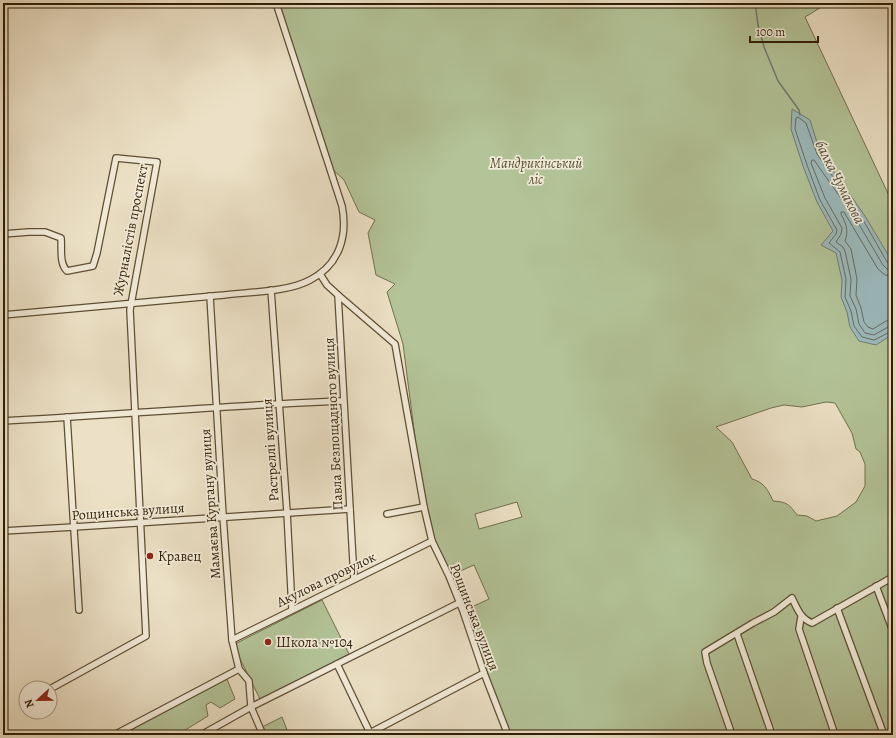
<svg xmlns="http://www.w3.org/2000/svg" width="896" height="738" viewBox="0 0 896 738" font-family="Alegreya,serif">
<rect width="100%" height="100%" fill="#ece1c6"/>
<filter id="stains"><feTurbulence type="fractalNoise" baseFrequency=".005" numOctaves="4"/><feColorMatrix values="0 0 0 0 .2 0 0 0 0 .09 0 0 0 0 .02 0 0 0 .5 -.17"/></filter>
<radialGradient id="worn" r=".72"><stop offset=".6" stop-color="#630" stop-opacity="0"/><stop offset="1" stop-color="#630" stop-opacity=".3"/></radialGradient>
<g fill="#b3c498" stroke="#71704e" fill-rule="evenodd">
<path d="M276,3H828L805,17L893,204V735H508L463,611L489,599L474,565L449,576L438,555L424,507L403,344L387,292L395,284L376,275L368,233L375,220L359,212L344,180L329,166ZM826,402L835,403L852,433L856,449L860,452L865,464V486L856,502L837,516L816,521L807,516L797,515C789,504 787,502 773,501C768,489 763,482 752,479L732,442L716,427L771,408L784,405L802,407ZM517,502L522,517L479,529L475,514Z"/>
<path d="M322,600L349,654L260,699L233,645Z"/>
<path d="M227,679L235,699L220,708L211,702L206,705L208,716L177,735H121Z"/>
<path d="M282,717L289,735H266L262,727Z"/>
</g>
<path fill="#9cbbbe" stroke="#707c74" d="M792,109L810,120L820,152L865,216L893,263V334L876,345L859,341L850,327L847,312L841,297L842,280L836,253L821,245L833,231L817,202L803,166L791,129Z"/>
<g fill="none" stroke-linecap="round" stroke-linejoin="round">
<g stroke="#666c61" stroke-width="1">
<path d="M893,265H890L887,262L862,218L817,154L806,123L798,117L796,118L795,129L807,165L820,200L837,230L836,234L829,243L840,252L846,279L845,297L851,311L854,326L862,337L874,340L890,332L893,331"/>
<path d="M893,270H888L883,265L857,221L814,160H812L811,163L825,198L842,228L841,234L836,242L843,247L845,251L851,279L850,296L856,309L859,324L865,333L874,335L888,327L893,326"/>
<path d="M893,276L885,275L878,269L844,212H841V214C846,224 849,230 845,241L851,249L857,279L856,295L861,308L864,322L868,327L873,329L886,321L893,320"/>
</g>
<path stroke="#707c74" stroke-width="1.5" d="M755,3L758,25L764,47L778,81L799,110L800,115"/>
<defs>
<g id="minor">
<path d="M3,234L29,232H45L61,238C62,249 59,263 67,271L93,266L97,253L116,158L157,162L130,310L146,636L50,689"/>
<path d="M320,274L327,285L338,295L354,579"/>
<path d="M271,290L287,512L292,609"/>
<path d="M338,295L395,344L424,507L432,541L449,576L463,611L484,673L508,735"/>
<path d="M210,296L223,516L232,640L239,669L249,681L251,707L263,735"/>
<path d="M3,315C77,308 150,302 224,295C248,292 289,292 310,280C339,265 348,237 342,206L276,3"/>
<path d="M67,417L79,610"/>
<path d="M3,421C116,415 230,405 343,401"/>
<path d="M387,514L424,507"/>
<path d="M3,531L74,527L350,509"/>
<path d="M876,586L893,631"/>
<path d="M837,608L884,735"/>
<path d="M801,617L799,629L835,735"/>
<path d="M737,634L772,735"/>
<path d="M232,640L432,541"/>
<path d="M337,664L371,735"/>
<path d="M114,735L239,669"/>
<path d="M201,735L251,707L459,603"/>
<path d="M366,735L484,673"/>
<path d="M732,735L707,663L705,652L753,623L774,612L792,598C797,608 800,618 812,623L893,577"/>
</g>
</defs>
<use href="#minor" stroke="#5e4e34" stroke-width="8"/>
<use href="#minor" stroke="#f3ecda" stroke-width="5.5"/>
</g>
<g fill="#8f2418" stroke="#f3ecda" stroke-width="1.5">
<circle cx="150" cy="556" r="4"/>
<circle cx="268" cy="642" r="4"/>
</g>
<g text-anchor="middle" stroke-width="3.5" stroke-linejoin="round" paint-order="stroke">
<g font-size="14" font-style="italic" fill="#574f30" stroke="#f3ecda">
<text x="536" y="168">Мандрикінський<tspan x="536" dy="16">ліс</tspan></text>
</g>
<g font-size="14" fill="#2f1d04" stroke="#f3ecda">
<text transform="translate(130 230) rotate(-79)" y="5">Журналістів проспект</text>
<text transform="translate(333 424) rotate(-93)" y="5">Павла Безпощадного вулиця</text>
<text transform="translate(270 450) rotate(-94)" y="5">Растреллі вулиця</text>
<text transform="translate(210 504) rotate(-94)" y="5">Мамаєва Кургану вулиця</text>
<text transform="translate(128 511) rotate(-4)" y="5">Рощинська вулиця</text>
<text transform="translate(326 579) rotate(-26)" y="5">Акулова провулок</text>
<text transform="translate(475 617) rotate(69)" y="5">Рощинська вулиця</text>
</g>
<g font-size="14" fill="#2f1d04" stroke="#f3ecda" text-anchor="start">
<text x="158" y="561">Кравец</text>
<text x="276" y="647">Школа №104</text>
</g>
<g font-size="15" font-style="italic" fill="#555445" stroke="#f3ecda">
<text transform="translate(840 182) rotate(63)" y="5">балка Чумакова</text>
</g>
</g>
<rect width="896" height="738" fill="none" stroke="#ece1c6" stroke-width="16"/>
<rect x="4" y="4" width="888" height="730" fill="none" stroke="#2f1d04" stroke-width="2"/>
<rect x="8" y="8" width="880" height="722" fill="none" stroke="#2f1d04"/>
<g transform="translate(38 700) rotate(248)"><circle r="19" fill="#f3ecda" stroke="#a59984"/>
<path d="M0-3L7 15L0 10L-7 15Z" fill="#8f2418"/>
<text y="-6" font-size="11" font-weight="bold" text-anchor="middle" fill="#2f1d04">N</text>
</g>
<path d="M750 36v6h68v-6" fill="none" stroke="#2f1d04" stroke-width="2"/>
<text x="756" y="36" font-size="12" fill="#2f1d04" stroke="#f3ecda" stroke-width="3" paint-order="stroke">100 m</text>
<rect width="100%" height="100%" filter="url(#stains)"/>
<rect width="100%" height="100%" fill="url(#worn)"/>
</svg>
